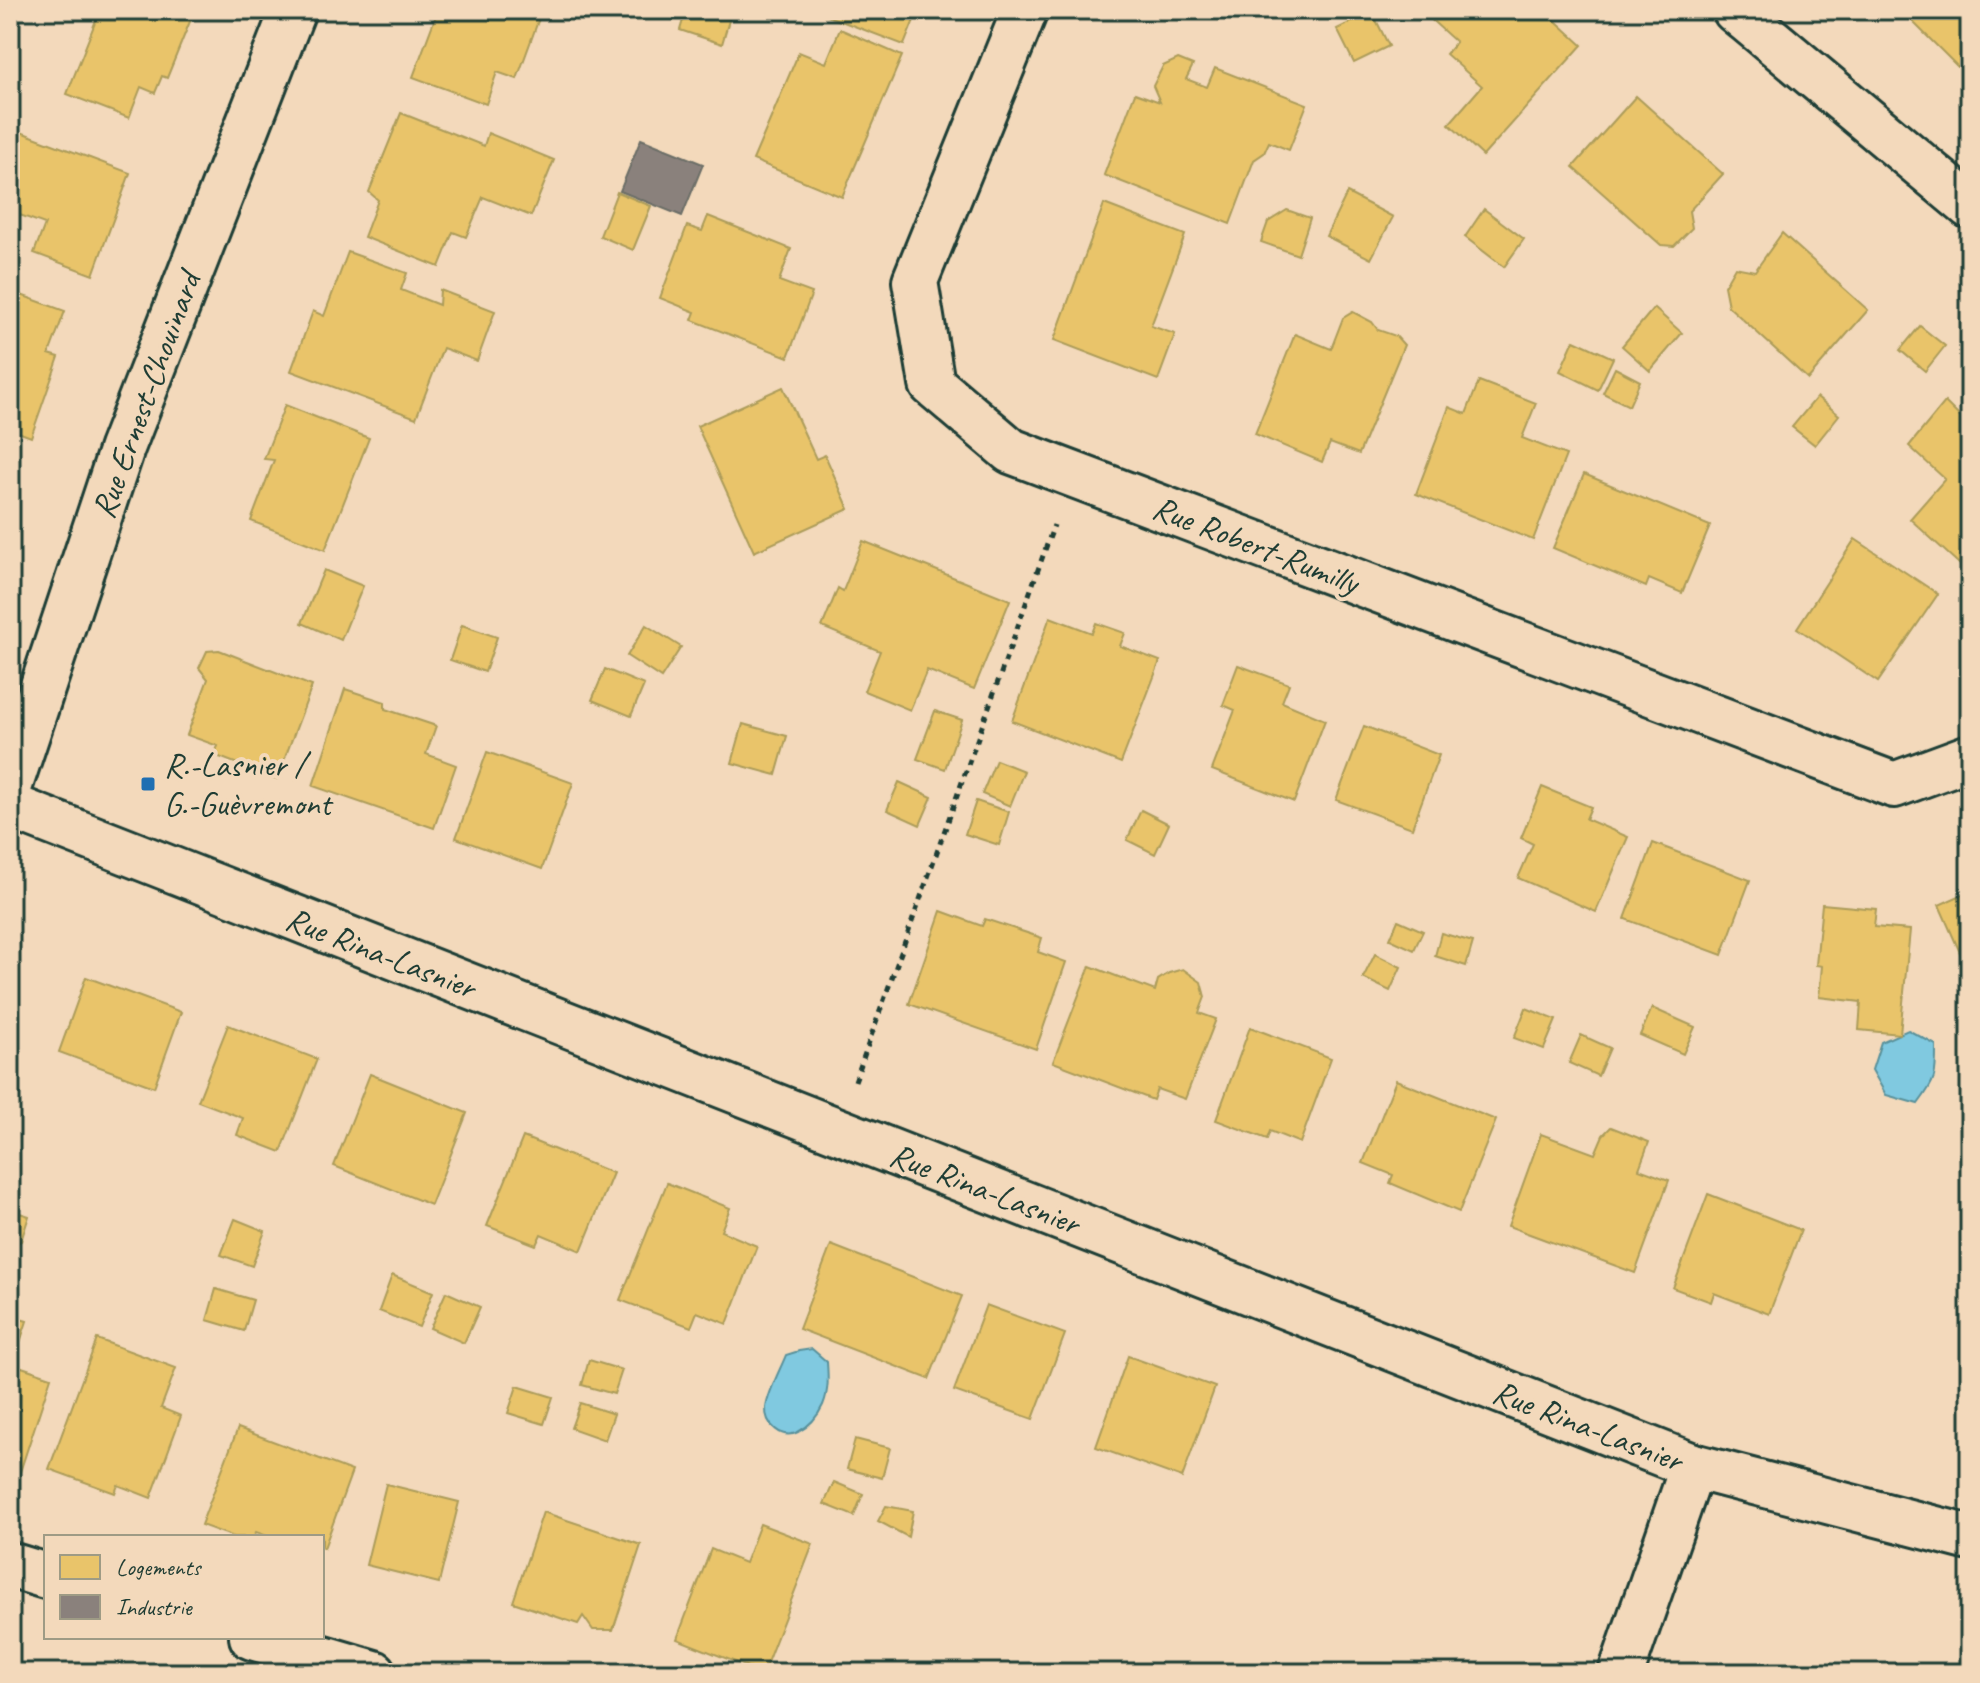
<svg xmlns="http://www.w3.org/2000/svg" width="1980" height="1683" viewBox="0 0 1980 1683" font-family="Caveat,sans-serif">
<rect width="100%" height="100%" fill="#f3d9bb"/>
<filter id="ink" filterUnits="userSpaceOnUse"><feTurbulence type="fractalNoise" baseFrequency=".0125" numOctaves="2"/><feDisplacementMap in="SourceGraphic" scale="16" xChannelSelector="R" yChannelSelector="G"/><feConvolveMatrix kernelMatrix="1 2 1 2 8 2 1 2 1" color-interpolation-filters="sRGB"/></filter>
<g filter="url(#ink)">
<g fill="#80c9e0" stroke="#59919b" stroke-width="2">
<path d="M1908,1030L1936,1045C1936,1075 1937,1079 1918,1104L1886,1095L1872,1070L1881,1042Z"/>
<path d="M812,1349L827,1362C828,1376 829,1391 823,1405C818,1416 810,1426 798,1432C782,1440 765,1425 766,1408C768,1392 780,1370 786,1355L799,1351Z"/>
</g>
<g fill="#e9c46a" stroke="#ac9c5a" stroke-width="2">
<path d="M100,10H183L193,14L167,78L162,76L155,93L141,87L129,118L67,94Z"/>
<path d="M438,10H542L517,79L497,72L486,104L413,77Z"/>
<path d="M686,10H732L722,44L680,30Z"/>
<path d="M812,10H918L904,45Z"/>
<path d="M1431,10H1544L1582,45L1483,156L1449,124L1482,86L1446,54L1456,42L1426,15Z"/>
<path d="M1901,10H1970V66L1964,73Z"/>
<path d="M1372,12L1389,46L1354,63L1337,29Z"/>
<path d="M840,29L902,56L842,197L753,160L799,52L826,63Z"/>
<path d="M1178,59L1193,65L1186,79L1207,87L1215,68L1307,104L1289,150L1269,142L1264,153L1254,160L1230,224L1104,175L1135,93L1160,102L1153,86L1163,66Z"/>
<path d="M1636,96L1723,174L1689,211L1692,228L1674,246L1661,245L1573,167Z"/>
<path d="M401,113L484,146L488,133L554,160L531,216L483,197L466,237L453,232L439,267L364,237L378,200L369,192Z"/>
<path d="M10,128L130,173L93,275L34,253L45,224L17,214L11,229H10Z"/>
<path d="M617,192L651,206L633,250L600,236Z"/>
<path d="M1347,193L1393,217L1371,259L1326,236Z"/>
<path d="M1104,204L1185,235L1151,326L1175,334L1158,380L1054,340Z"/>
<path d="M1484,209L1524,239L1504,267L1465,237Z"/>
<path d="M1287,210L1310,218L1298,255L1261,242L1268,222Z"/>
<path d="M708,216L791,249L779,281L812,293L788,357L692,320L695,312L660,298L687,226L702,231Z"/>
<path d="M1782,233L1868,310L1808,379L1728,306L1724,286L1735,267L1755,271Z"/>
<path d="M348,252L407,273L401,290L439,305L440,290L495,311L477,361L443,348L416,418L291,371L313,311L324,316Z"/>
<path d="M10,291L65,311L49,354L59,357L31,437L10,429Z"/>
<path d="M1654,308L1682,333L1650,371L1622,346Z"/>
<path d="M1353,312L1372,322L1378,330L1396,336L1404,345L1359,454L1330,443L1322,462L1255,434L1295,334L1331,349L1343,318Z"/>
<path d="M1920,326L1945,346L1925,371L1900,350Z"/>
<path d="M1574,340L1613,358L1598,390L1560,371Z"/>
<path d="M1615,368L1640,381L1629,406L1603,393Z"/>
<path d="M1479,381L1536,403L1522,438L1566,455L1533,540L1416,494L1449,407L1466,414Z"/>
<path d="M783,387L816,459L825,455L849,509L754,552L697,426Z"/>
<path d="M1817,397L1839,415L1815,445L1792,427Z"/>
<path d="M1945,402L1970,427V574L1910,519L1945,479L1909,446Z"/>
<path d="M285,405L369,438L325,550L251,521L274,460L264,459Z"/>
<path d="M1584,474L1710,526L1682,593L1649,579L1646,587L1553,548Z"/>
<path d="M1855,539L1938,594L1878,682L1797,628Z"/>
<path d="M863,541L1010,600L974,689L927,670L910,710L864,691L880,651L822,627L838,588L843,591Z"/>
<path d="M324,570L363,586L341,640L302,623Z"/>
<path d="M1050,617L1092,633L1096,623L1125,633L1120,646L1160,661L1121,763L1012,721Z"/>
<path d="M462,625L497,637L485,672L450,660Z"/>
<path d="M646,625L681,647L661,678L627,656Z"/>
<path d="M219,650L312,686L277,779L214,755L218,746L187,735L208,679L199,668L207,651Z"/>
<path d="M1238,665L1289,684L1282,702L1325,720L1294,802L1212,770L1235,710L1223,705Z"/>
<path d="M605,669L644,685L631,716L592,700Z"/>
<path d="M345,689L385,702V709L436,726L426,754L456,765L434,828L313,786Z"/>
<path d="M935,711L962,720L945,769L917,759Z"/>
<path d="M743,724L787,736L776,775L732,763Z"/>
<path d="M1364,726L1439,755L1412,828L1336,800Z"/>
<path d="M487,752L573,783L542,869L456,838Z"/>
<path d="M996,760L1024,771L1010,806L982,794Z"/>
<path d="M899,782L932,797L920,825L887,810Z"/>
<path d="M1542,787L1591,807L1586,819L1628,837L1596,912L1518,878L1533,844L1521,838Z"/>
<path d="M976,801L1009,812L999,845L965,834Z"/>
<path d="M1141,810L1169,824L1155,854L1127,840Z"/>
<path d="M1653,843L1750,880L1722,955L1625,919Z"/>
<path d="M1970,891V975L1939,905Z"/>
<path d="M1822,904L1876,909L1874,927L1910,930L1900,1034L1859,1030L1861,1002L1819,997L1822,966L1816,965Z"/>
<path d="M941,911L982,926L985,919L1042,938L1038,952L1066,962L1036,1049L909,1004Z"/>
<path d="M1398,920L1423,931L1414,950L1390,939Z"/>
<path d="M1441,933L1473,942L1466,966L1435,956Z"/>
<path d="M1375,954L1401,967L1390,991L1363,978Z"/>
<path d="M1090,966L1155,991L1158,980L1169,973L1183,969L1201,982L1205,997L1199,1013L1216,1019L1185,1099L1157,1089L1153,1100L1053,1062Z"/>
<path d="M86,977L181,1012L154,1087L59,1052Z"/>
<path d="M1526,1008L1556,1020L1544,1049L1514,1038Z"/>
<path d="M1652,1008L1695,1027L1683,1054L1640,1035Z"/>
<path d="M228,1025L317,1059L281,1152L237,1135L243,1118L198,1101Z"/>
<path d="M1250,1027L1331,1058L1300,1143L1270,1131L1267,1139L1216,1120Z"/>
<path d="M1581,1035L1610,1048L1598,1076L1569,1063Z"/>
<path d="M370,1074L467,1113L431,1205L334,1166Z"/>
<path d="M1396,1080L1496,1120L1459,1212L1390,1183L1393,1175L1363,1163Z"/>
<path d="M1611,1127L1649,1142L1639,1169L1669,1180L1635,1273L1508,1226L1541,1134L1595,1154L1603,1135Z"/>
<path d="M523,1137L613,1173L581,1251L541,1234L536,1245L487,1226Z"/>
<path d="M667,1183L730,1208L721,1231L757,1246L727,1324L697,1312L691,1327L620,1300Z"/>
<path d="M1708,1194L1801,1230L1769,1314L1714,1293L1711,1302L1673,1288Z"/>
<path d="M10,1210L29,1216L21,1241L10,1246Z"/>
<path d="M235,1219L265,1231L252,1266L221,1255Z"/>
<path d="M831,1245L962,1296L929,1379L799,1329Z"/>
<path d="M392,1275L433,1292L419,1327L379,1311Z"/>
<path d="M216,1289L253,1300L244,1331L207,1320Z"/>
<path d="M446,1292L480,1307L464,1343L430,1328Z"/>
<path d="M986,1305L1065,1334L1033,1419L954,1391Z"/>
<path d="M10,1316L27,1321L13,1364L51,1377L19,1475L10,1472Z"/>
<path d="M97,1339L176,1368L161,1408L181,1416L151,1498L118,1485L115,1493L49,1469Z"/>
<path d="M1128,1356L1215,1387L1182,1478L1096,1447Z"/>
<path d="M589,1360L622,1370L614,1394L582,1385Z"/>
<path d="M517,1386L553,1397L544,1424L508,1413Z"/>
<path d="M580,1403L614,1414L605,1440L571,1428Z"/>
<path d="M238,1428L352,1471L324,1548L322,1547V1537H270L256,1532L254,1537H234L201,1525Z"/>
<path d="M855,1439L890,1448L882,1478L847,1469Z"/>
<path d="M834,1482L863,1494L854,1516L824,1504Z"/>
<path d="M386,1484L459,1502L439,1583L366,1565Z"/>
<path d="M886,1506L913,1511L908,1537L878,1521Z"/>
<path d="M543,1512L641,1545L613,1630H593L583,1616L578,1624L513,1602Z"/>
<path d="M760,1524L813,1544L763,1673L677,1639L711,1549L745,1563Z"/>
</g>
<path fill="#8a817c" stroke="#6a6d66" stroke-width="2" d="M641,139L703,164L682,216L620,191Z"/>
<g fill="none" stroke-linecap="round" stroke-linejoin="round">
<defs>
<g id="minor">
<path d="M1025,10L915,281L932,384L1011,451L1894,785L1970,757"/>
<path d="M1735,10L1970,206"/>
<path d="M10,785L122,448L293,10"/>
<path d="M10,806L1693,1466L1970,1538"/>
<path d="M10,1565L46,1576"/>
<path d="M252,1637L374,1673"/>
<path d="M1621,1673L1693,1466"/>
</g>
</defs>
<use href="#minor" stroke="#1f3d34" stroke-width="50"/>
<path stroke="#1f3d34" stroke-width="5" stroke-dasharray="6 6" stroke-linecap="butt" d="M855,1081L1054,525"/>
<use href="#minor" stroke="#f3d9bb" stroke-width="44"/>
</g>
</g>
<rect fill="#1f6fb2" stroke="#f3d9bb" stroke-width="3" x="140" y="776" width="16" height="16" rx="4"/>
<g text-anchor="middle" stroke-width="8" stroke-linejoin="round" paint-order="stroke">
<g font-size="34" fill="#1f3d34" stroke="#f3d9bb">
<text transform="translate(145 395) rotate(-70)" y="12">Rue Ernest-Chouinard</text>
<text transform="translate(1256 544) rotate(21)" y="12">Rue Robert-Rumilly</text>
<text transform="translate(381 952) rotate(21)" y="12">Rue Rina-Lasnier</text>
<text transform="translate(985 1188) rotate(21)" y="12">Rue Rina-Lasnier</text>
<text transform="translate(1588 1425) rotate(21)" y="12">Rue Rina-Lasnier</text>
</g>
<g font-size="34" fill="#1f3d34" stroke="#f3d9bb" text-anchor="start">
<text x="164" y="776">R.-Lasnier /<tspan x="164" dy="39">G.-Guèvremont</tspan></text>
</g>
</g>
<rect width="1980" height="1683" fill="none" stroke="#f3d9bb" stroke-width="40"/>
<rect x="20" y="20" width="1940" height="1643" fill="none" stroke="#1f3d34" stroke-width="3" filter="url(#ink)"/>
<rect x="44" y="1535" width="280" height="104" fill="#f3d9bb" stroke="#9e9b85" stroke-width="2"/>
<rect x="60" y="1555" width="40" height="24" fill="#e9c46a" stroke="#9e9b85" stroke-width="2"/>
<text x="116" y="1575" font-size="24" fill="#1f3d34">Logements</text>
<rect x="60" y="1595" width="40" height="24" fill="#8a817c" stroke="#9e9b85" stroke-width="2"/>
<text x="116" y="1615" font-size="24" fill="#1f3d34">Industrie</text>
</svg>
